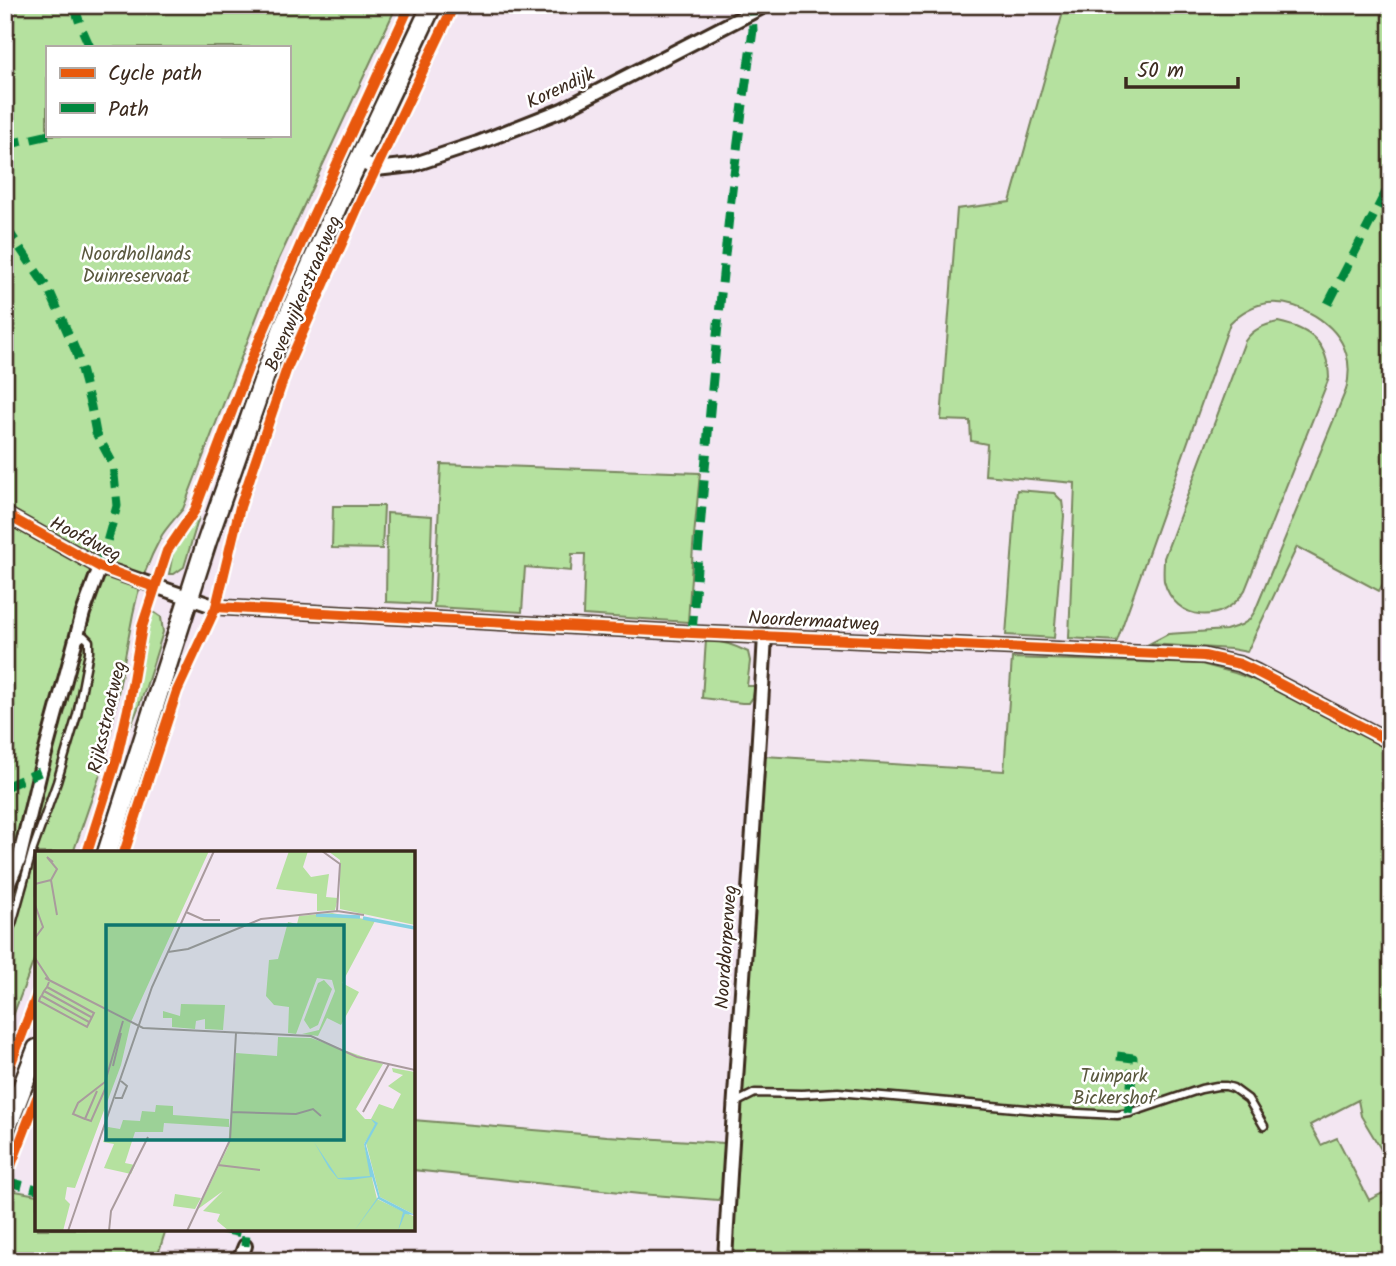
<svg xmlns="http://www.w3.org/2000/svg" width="1396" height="1266" viewBox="0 0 1396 1266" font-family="Kalam,sans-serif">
<rect width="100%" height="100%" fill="#f3e6f2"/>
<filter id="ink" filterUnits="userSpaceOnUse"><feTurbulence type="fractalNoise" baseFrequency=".0143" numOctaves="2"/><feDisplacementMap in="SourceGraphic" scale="14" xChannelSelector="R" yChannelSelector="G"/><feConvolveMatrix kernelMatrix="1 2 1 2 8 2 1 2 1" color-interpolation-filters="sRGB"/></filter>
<g filter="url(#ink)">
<g fill="#b5e19f" stroke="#78865e" stroke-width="2" fill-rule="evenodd">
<path d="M5,5H397L279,259L183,509C176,517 168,526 162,535C149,559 138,588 133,614L106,757L73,853H37V952L5,1037ZM47,47H289V135H47Z"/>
<path d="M1065,5H1391V332L1386,342L1391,345V570L1379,591L1297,547L1247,652L1231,649L1149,644L1168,634L1226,630L1241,625L1249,620L1255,611L1346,390C1349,378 1350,365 1346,353C1337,323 1298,300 1268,303C1253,305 1240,313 1230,323L1117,641L1069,638L1075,483L985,475L987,444L971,441L970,421L941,420L957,209L1010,202Z"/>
<path d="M1278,322C1311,329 1328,343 1329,378L1245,590C1224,625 1175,623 1164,581C1163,573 1164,566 1164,558L1245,341C1253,329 1264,325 1278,322Z"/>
<path d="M441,464L700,473L693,547L688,622L583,615L585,554H572L571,571L525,567L522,612L434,607Z"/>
<path d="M1017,490L1054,493L1062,501L1064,516L1054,638L1006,635Z"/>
<path d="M333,506H384L382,549L332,548Z"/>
<path d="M387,513L432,516L429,604L386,602Z"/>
<path d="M199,517L184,567L174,574H169L174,547Z"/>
<path d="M151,610L161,617L163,632L145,690L128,734L140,652Z"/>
<path d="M706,640C722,641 734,645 748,652L750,661L747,686H755L753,697L749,703H742L702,698Z"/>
<path d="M1012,658L1201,664L1235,673L1286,692L1391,749V1166L1361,1116L1358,1100L1310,1125L1321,1145L1337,1138L1369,1200L1391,1189V1261H731L765,756L1004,771Z"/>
<path d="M413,1120L607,1136L724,1143V1191L718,1200L640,1194L413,1170Z"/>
<path d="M10,1190L37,1195V1229H166L156,1261H5V1200Z"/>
</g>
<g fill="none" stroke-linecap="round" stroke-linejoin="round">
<defs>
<g id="lane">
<path d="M5,936L12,924L33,849L57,782L77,715L89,652V641L84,636L77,641"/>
<path d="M735,1103L755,1093L802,1094L838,1092L1059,1112L1117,1115L1130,1113L1201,1089L1217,1086H1226L1233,1088L1248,1099L1264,1126"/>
</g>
<g id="street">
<path d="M359,161L376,169L412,165L478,143L562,110L766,5"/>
<path d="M5,514L100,567L216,607L692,633L1204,656L1240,664L1257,672L1391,742"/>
<path d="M5,892L19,860L40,772L83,613L100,567"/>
<path d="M239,1261L245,1246"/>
<path d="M725,1261C736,1052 754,844 765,635"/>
</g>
<g id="secondary">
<path d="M107,853L207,541L269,364L283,328L344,191L432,5"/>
<path d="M5,1132L37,1049"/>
</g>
</defs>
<use href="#lane" stroke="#3b2a1e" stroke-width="11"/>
<use href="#street" stroke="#3b2a1e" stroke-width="18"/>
<use href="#secondary" stroke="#3b2a1e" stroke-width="23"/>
<use href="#lane" stroke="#fff" stroke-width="6"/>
<use href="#street" stroke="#fff" stroke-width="12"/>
<use href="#secondary" stroke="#fff" stroke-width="18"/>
<g stroke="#00873e" stroke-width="9" stroke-dasharray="18 9" stroke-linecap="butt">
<path d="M74,5L81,27L90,47"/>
<path d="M5,145L49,135"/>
<path d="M5,226L50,292L77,354L91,407L96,433L113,464L117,506L100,567"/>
<path d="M1328,304L1391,182"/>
<path d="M692,633C702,500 713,368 727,236C734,167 744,98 753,30L752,12"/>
<path d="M5,787L40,772"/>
<path d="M1117,1056L1133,1058L1130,1100L1128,1114"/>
<path d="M5,1181L37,1189"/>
<path d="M222,1229L246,1234L245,1246"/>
</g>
<defs>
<g id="cycleway">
<path d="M5,514L100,567L154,587"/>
<path d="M216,607L692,633L1204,656L1240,664L1257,672L1391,742"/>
<path d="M87,853L116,761L128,709L142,627L167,551L195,510L253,355L312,218L410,5"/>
<path d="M124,853L177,691L216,607L240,507L287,368L361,200L454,5"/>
<path d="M5,1079L37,995"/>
<path d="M5,1181L37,1098"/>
</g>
</defs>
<use href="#cycleway" stroke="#fff" stroke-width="15"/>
<use href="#cycleway" stroke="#e8590c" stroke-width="10"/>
</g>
</g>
<g text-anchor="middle" stroke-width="5" stroke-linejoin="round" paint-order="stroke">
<g font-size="19" fill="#3b2a1e" stroke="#fff">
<text transform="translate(560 87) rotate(-25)" y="7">Korendijk</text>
<text transform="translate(302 293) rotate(-67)" y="7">Beverwijkerstraatweg</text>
<text transform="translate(86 538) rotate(27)" y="7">Hoofdweg</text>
<text transform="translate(814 620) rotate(3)" y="7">Noordermaatweg</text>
<text transform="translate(106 717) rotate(-77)" y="7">Rijksstraatweg</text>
<text transform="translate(725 947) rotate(-86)" y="7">Noorddorperweg</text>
</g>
<g font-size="19" fill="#5a583e" stroke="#fff">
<text x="136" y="260">Noordhollands<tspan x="136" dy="22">Duinreservaat</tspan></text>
<text x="1114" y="1082">Tuinpark<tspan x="1114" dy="22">Bickershof</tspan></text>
</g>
</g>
<g transform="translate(35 851)">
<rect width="380" height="380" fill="#f3e6f2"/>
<path d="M0,0H174L96,171L86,214L40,337L32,336L30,348L35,353L28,380H0ZM254,0H273L268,16L276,26L294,23L291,46L303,47L300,59L282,60V43L241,38ZM293,0H380V74L305,58V9ZM297,62L340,70L307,132L324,141L306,174L292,167L283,185L267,183L284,179L300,140L297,129L282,127L261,183L253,182L254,156L239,154L231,145L234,109L243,108L253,71L262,73L264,65ZM289,129L297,138L283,174L275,178L269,169L283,132ZM146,153L190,154L188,179L170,178V168L161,170L160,178L137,176V167H128V160L145,165ZM243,186L276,187L348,213L321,258L330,268H336L344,253L358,258L366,243L353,235L368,224L358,221L357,217L380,221V364L345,346L331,292L342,272L329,293L342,348L380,366V380H194L182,370L185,363L168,360L188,340L163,358L193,296L201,202L242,205ZM121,254L138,255V264L194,268V276L129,272L128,281H100L90,312L100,314L96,323L69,317L79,293L68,291L73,276L85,278L88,269L105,270L107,260L120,261ZM140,343L166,347L160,358L138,355Z" fill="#b5e19f"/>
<path d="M336,268L343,272L331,294L345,346L380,364L370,363L363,380L368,361L343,348L319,380L343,346L337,326L315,329L303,328L294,317L279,291L303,327L335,325L329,293L340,273Z" fill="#83d0e2"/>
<path fill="none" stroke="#83d0e2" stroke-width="3.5" d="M281,64L325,66M328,67L380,77"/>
<path fill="none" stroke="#a99b9d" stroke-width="2" d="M287,0L305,13L302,60M16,29L22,18L12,6L18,11M0,33L16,29L22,64M0,54L8,76L0,87M151,61L169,69H185M133,101L153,98L226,68L302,60L329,64M0,107L15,130M10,127L108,177L276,185L322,206L380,219M12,136L59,162L52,176L4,150L5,147L7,144L9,140L12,136L14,131M9,140L56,166M7,145L54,171M78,215L86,182M62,240L50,268L56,270L71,236M80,247H87L92,235L86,230M196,261L261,263L278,258L286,265M328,261L354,213M50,268L38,263L43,252L70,231L88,170M183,314L225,319M33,380L117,136L179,0M74,380L76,360L113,286M152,380L195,289L201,182"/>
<path fill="#0f766e" fill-opacity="0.15" stroke="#0f766e" stroke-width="3.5" d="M71,74H309V289H71Z"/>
<rect width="380" height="380" fill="none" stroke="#3b2a1e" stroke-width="3.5"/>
</g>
<rect width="1396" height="1266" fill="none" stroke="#fff" stroke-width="28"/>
<rect x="14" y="14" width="1368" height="1238" fill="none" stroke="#3b2a1e" stroke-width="2.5" filter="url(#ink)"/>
<rect x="46" y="46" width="245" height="91" fill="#ffffff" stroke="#b1aaa5" stroke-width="2"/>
<rect x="60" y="68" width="35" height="10" fill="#e8590c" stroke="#b1aaa5" stroke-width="2"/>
<text x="108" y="80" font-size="21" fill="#3b2a1e">Cycle path</text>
<rect x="60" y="103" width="35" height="10" fill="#00873e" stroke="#b1aaa5" stroke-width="2"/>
<text x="108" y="116" font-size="21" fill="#3b2a1e">Path</text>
<path d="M1126 77v10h112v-10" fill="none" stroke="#3b2a1e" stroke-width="3.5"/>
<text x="1137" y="77" font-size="21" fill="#3b2a1e" stroke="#ffffff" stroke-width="5" paint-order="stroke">50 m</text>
</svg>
